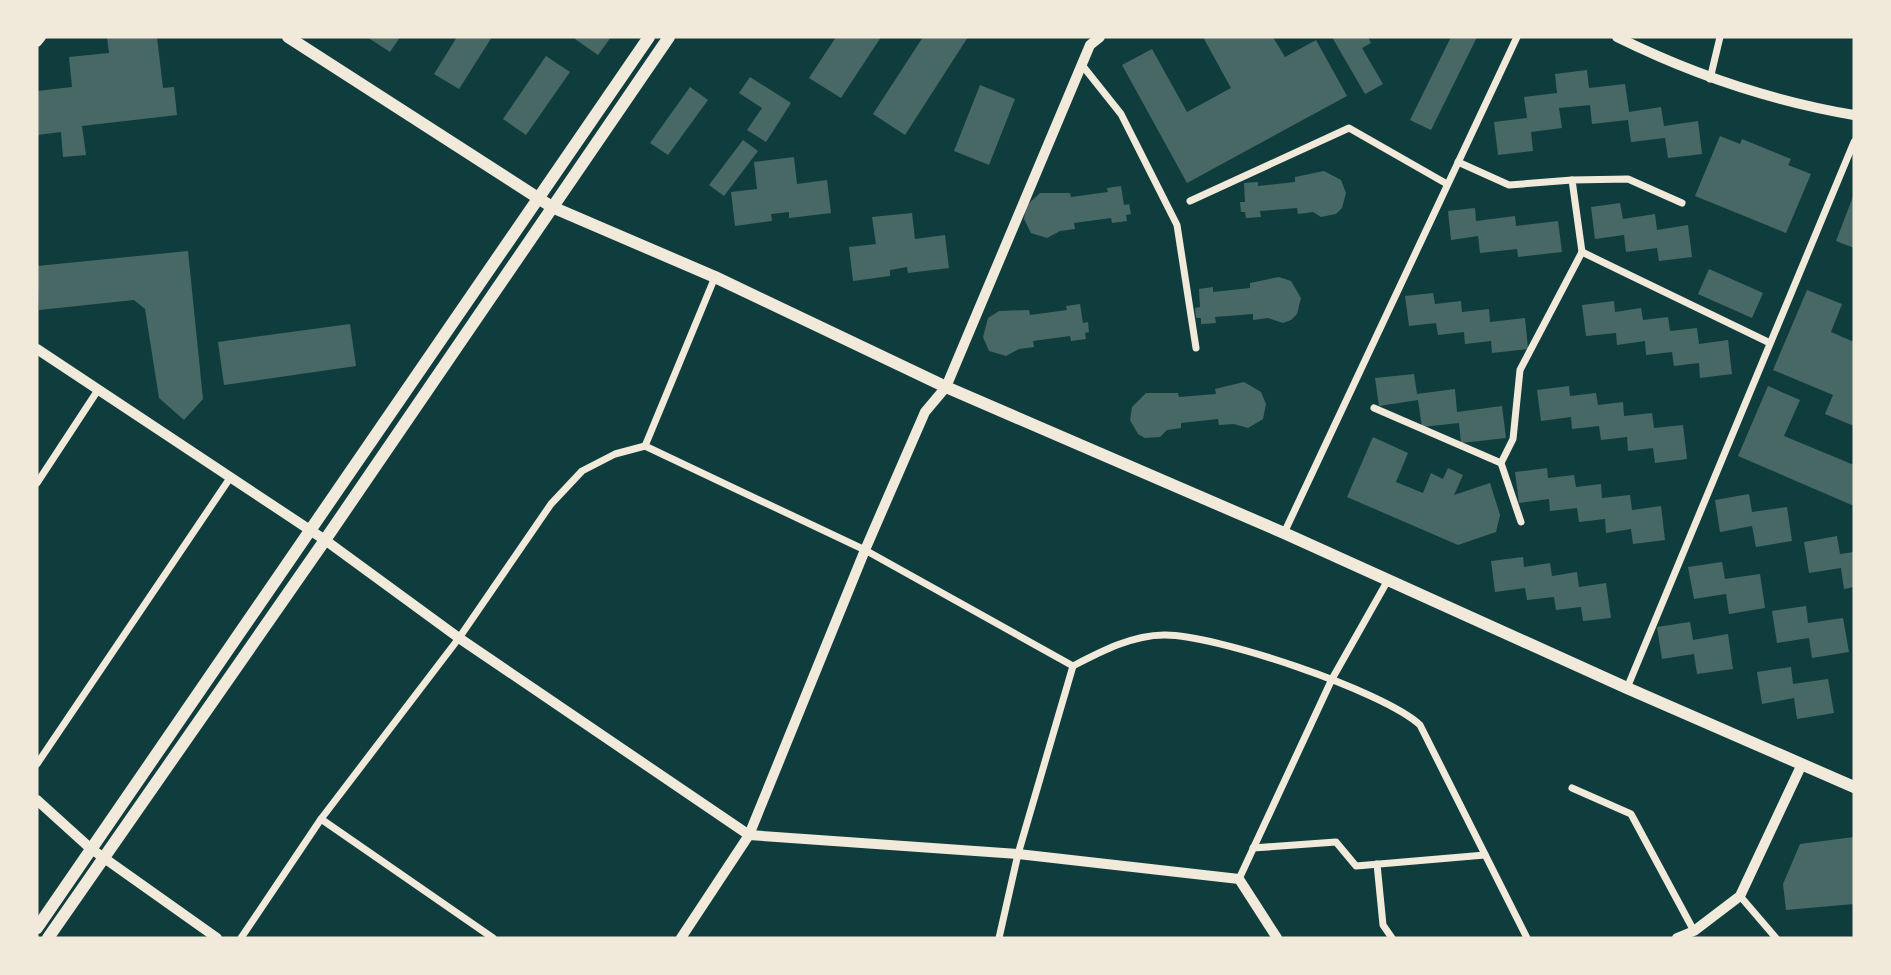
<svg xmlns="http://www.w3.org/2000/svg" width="1891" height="975" viewBox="0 0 1891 975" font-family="'Playfair Display',serif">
<rect width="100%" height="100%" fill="#0f3d3e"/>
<g fill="#486865">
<path d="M107,37H157L163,88L174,87L177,115L82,126L86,155L63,157L61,132L37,135V91L72,87L69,57L109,53Z"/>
<path d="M367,37H400L390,52Z"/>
<path d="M457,37H492L459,89L434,74Z"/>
<path d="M576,37H611L598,55L575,39Z"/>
<path d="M836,37H881L841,98L809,78Z"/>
<path d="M923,37H968L905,135L873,114Z"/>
<path d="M1203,37H1273L1285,57L1316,40L1347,96L1187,183L1122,65L1152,49L1187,112L1231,88Z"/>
<path d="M1332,37H1368L1371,43L1362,48L1383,84L1365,94Z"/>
<path d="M1451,37H1477L1431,130L1410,120Z"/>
<path d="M546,56L570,72L526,135L503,119Z"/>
<path d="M1587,70L1589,88L1625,84L1629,112L1661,107L1664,126L1698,121L1702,154L1668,158L1665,138L1631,142L1628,120L1592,124L1590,105L1559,108L1562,128L1531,132L1533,151L1498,155L1494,122L1527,118L1524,97L1557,93L1555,74Z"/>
<path d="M750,77L791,103L766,142L747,130L762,108L739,93Z"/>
<path d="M980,85L1015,99L989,165L954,151Z"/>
<path d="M690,87L708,100L668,155L650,143Z"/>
<path d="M1720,136L1740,144L1742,139L1791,159L1788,165L1811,174L1786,233L1695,196Z"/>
<path d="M743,140L758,151L724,196L709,185Z"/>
<path d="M794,157L797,184L827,180L831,213L789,218V212L771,214L772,221L735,226L731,192L757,189L754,162Z"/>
<path d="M1324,171L1341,180L1346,193L1342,208L1336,214L1321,217L1313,212L1298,214L1297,208L1260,211L1261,217L1246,218L1245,212H1241L1240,202H1245L1244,183L1258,182V186L1295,182V177Z"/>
<path d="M1121,186L1124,205L1129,204L1131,214L1126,215L1127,221L1112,223L1111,218L1074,223L1075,229L1060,231L1047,238L1031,233L1024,219L1026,206L1040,193H1070L1071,197L1108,192L1107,188Z"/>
<path d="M1854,194V248L1836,241Z"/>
<path d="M1620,203L1623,219L1655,214L1657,230L1688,225L1692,257L1659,261L1657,248L1626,252L1624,235L1595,239L1591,207Z"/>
<path d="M1475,208L1476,221L1515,216L1516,226L1558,221L1562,252L1518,257L1517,249L1480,253L1478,236L1451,240L1448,211Z"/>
<path d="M912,213L915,239L945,235L949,268L908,273L907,267L890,270V276L853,281L849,247L876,244L872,217Z"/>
<path d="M188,251L203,399L184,420L159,398L145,309L134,300L39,310L37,266Z"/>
<path d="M1709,269L1763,293L1752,318L1698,294Z"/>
<path d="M1279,277L1291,281L1301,298L1297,314L1291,320L1283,323L1268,318L1253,320V314L1215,317L1216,323L1201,324V318H1196L1195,308L1200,307L1199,289L1213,287V292L1250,288V283Z"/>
<path d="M1807,290L1842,304L1831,332L1854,342V426L1825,414L1833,395L1773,370Z"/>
<path d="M1433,293L1435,304L1461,301L1462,312L1489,309L1490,322L1525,318L1528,349L1492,353L1491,341L1465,344L1464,332L1438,335L1436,323L1409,326L1405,296Z"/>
<path d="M1614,301L1615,312L1641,308L1643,320L1668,317L1670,331L1697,328L1699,344L1728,340L1732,374L1700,378L1699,363L1674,366L1672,352L1646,355L1645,341L1617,345L1616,333L1586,336L1582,305Z"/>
<path d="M1080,304L1083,323L1088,322L1089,332L1085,333L1086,339L1071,341L1070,336L1033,341L1034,347L1019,349L1006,356L989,351L983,337L988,318L999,311L1029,310L1030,315L1067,310L1066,306Z"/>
<path d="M350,324L356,366L224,385L218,342Z"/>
<path d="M1414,374L1417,394L1455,389L1457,412L1502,406L1506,438L1461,443L1459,423L1422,427L1418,400L1379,406L1375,378Z"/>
<path d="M1244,382L1261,392L1266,404L1263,419L1248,428L1234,424L1219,425L1218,419L1181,423V428L1167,430L1160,437L1145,438L1138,434L1130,420L1132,407L1146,393H1178L1179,397L1216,394L1215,389Z"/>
<path d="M1569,386L1570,396L1596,393L1598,405L1623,402L1624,416L1652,413L1654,428L1683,425L1687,459L1655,463L1653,448L1628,451L1627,437L1601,440L1599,426L1572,429L1571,417L1541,421L1537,390Z"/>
<path d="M1768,386L1800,400L1784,436L1854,465V506L1738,456Z"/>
<path d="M1373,437L1408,453L1396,482L1423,493L1431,473L1443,479L1448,468L1463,475L1454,495L1490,483L1500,515L1496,532L1458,545L1347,497Z"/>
<path d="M1547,468L1548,478L1574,475L1576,487L1601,484L1602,498L1630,495L1632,510L1661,506L1665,540L1633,544L1631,529L1606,533L1605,519L1579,522L1577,508L1550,511L1549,499L1519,503L1515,472Z"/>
<path d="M1749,494L1752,512L1787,507L1792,541L1756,547L1752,526L1720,532L1715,500Z"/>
<path d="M1837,536L1840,554L1854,552V587L1844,589L1841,568L1809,573L1804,542Z"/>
<path d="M1523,557L1524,567L1550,563L1552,576L1577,572L1579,587L1606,583L1611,618L1583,621L1581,607L1556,610L1554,597L1527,600L1525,588L1495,592L1491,561Z"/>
<path d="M1722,562L1725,579L1760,574L1765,608L1729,614L1726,594L1694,599L1688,567Z"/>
<path d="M1806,606L1808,623L1843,618L1849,652L1812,658L1809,638L1777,643L1772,611Z"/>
<path d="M1690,622L1693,640L1728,634L1733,669L1697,674L1694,654L1662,659L1657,627Z"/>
<path d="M1791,667L1793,684L1828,679L1834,713L1797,719L1794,698L1762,704L1757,672Z"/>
<path d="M1854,837V904L1786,910L1783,884L1800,844Z"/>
</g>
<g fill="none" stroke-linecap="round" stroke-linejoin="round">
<g stroke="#f1e9da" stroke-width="7">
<path d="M1082,65L1121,114L1177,225L1196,348"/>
<path d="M1710,79L1720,37"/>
<path d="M1458,162L1509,185L1572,180"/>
<path d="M1190,201L1349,128L1447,184"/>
<path d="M1582,252L1572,180L1628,179L1682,203"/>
<path d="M1374,408L1501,463"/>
<path d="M645,446L715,277"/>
<path d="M37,483L98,390"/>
<path d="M1521,522L1501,463L1513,439L1520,370L1582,252L1770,343"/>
<path d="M1284,533L1517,37"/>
<path d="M1627,688L1854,142"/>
<path d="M37,764L230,478"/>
<path d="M1572,788L1631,814L1694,931"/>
<path d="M321,819L493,938"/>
<path d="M1253,848L1336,842L1356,866L1485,855"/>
<path d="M1377,864L1383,925L1392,938"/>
<path d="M1239,879L1332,679L1388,580"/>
<path d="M1740,896L1776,938"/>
<path d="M241,938L321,819L459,638L551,504L582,471L615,454L645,446L865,550L1073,666"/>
<path d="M999,938L1018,854L1073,666C1100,652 1132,635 1164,635C1214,634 1384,691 1420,725L1527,938"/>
</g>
<g stroke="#f1e9da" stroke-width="10">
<path d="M1617,37C1692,74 1771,101 1854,115"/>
<path d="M37,42L41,37"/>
<path d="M37,349L325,540L459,638L749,835L1018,854L1239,879L1277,938"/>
<path d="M37,800L90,848L217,938"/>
<path d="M681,938L749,835L865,550L925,412L946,387L1090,45L1100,37"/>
<path d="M1677,938L1694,931L1740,896L1802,764"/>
</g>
<g stroke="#f1e9da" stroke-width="12">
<path d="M288,37L552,207L715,277L946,387L1284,533L1627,688L1854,787"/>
<path d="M37,928L649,37"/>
<path d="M48,938L325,540L669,37"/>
</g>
</g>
<rect width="1891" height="975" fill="none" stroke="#f1e9da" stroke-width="77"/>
</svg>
